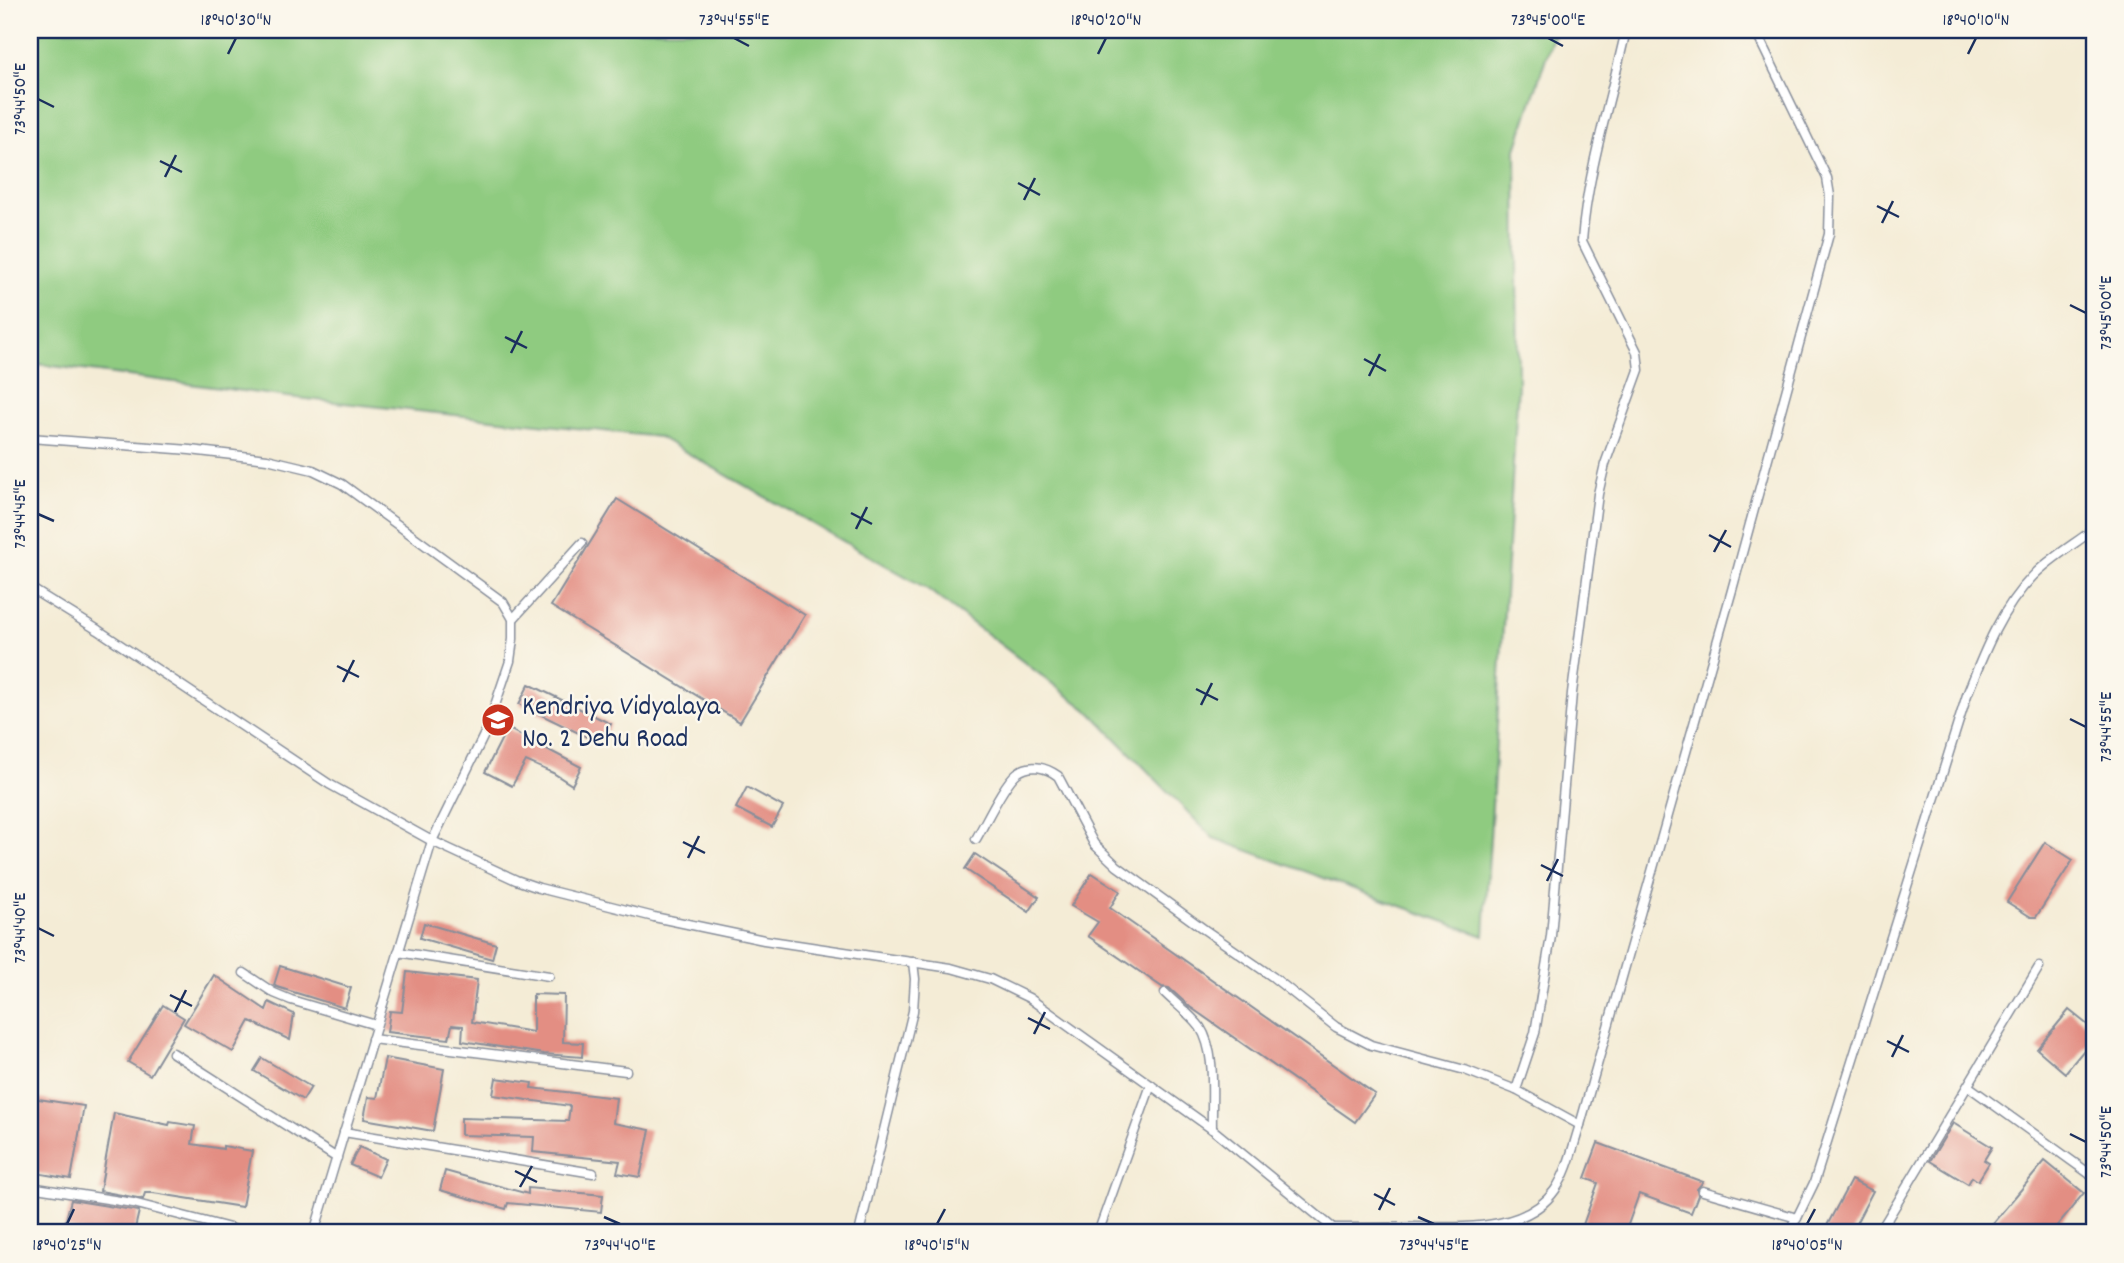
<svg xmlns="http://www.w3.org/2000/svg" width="2124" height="1263" viewBox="0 0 2124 1263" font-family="Dekko,sans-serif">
<rect width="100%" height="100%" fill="#fbf7ec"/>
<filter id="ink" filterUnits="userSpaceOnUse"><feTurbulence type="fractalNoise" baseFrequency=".0143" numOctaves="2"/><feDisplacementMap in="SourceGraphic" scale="14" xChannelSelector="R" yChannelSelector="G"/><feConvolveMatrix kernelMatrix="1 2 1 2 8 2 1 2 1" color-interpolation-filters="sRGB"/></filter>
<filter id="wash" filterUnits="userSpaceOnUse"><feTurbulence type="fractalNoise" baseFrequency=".00686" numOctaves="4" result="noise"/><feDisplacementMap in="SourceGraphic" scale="28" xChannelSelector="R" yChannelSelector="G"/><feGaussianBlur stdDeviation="1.57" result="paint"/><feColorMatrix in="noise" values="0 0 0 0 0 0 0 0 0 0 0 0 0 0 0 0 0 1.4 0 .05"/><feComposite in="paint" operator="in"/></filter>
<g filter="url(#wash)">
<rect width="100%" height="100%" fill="#f4ecd6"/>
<path fill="#8fcb80" stroke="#557d6f" stroke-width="2" d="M30,30H1555L1516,149L1518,384L1484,936L1213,838L1091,713L926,588L659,437L288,397L30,363Z"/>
<g id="blocks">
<g fill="#e38e83">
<path d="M617,499L805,615L740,722L551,606Z"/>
<path d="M529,684L611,724L601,744L519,704Z"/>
<path d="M507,728L581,767L572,785L553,773L526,761L512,786L485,772Z"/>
<path d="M747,787L783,807L772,827L736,808Z"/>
<path d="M2045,842L2073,860L2036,917H2031L2007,902Z"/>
<path d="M975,854L1039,897L1029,912L965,869Z"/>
<path d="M1092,873L1120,891L1110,908L1375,1094L1355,1122L1190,1007L1169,988L1162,987L1088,936L1098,922L1071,906Z"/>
<path d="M424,923L496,944L492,959L420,938Z"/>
<path d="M280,966L351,988L345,1008L277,987L274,985Z"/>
<path d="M407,972L477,980L472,1022L533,1032V994L564,995L563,1042L583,1043L582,1057L544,1054L462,1041L463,1026L452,1025L449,1039L387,1032L390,1011L402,1012Z"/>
<path d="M214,975L266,1010L269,1002L294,1014L290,1040L250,1021L233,1052L184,1024Z"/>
<path d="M163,1005L184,1018L150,1075L128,1062Z"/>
<path d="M2069,1010L2094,1030V1038L2065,1073L2037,1049Z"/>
<path d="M262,1058L311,1087L303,1100L254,1071Z"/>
<path d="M385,1058L444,1069L433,1131L364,1119L368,1097L377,1098Z"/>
<path d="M496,1078L532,1083L531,1088L616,1098L613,1123L650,1130L640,1177L617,1173L620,1161L533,1152L534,1137L461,1135V1118L568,1121L570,1106L493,1095Z"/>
<path d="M32,1098L84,1106L71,1179L30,1172V1111Z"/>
<path d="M114,1113L169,1125L170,1122L195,1126L192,1144L223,1149V1146L252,1151L242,1207L153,1193H145L143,1199L100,1191Z"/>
<path d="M1953,1123L1992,1147L1984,1160L1989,1163L1978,1181L1972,1177L1968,1184L1930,1161Z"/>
<path d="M1598,1143L1703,1182L1697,1189L1698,1195L1691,1213L1639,1194L1625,1233H1580L1598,1183L1585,1178Z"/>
<path d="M359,1147L386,1159L378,1177L350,1165Z"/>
<path d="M2045,1161L2084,1193L2051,1233H2006L1993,1223Z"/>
<path d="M445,1171L528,1194V1188L603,1195L601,1212L508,1203L506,1209L440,1190Z"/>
<path d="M1851,1180L1873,1191L1851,1233H1823Z"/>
<path d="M71,1200L139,1211L134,1233H88L64,1227Z"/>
</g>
</g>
</g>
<g filter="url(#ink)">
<use href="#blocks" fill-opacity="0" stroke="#888e9a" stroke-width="2"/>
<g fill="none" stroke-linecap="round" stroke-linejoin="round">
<defs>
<g id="service">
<path d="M30,438L190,450L267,459L313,470L342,484L503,602L513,619V639L510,661L487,729L432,841L314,1233"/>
<path d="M30,588L98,630L329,784L432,841L516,880L539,888L654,917L764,940L951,968L990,979L1029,998L1212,1129L1339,1233"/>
<path d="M513,619L582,543"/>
<path d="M976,839C985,824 1004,783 1017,773C1030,763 1046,767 1058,776L1094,844L1117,866L1205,930L1273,977L1336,1027L1371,1045L1465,1070L1516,1090L1580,1125"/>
<path d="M398,952L549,976"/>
<path d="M244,973L274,993L291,1000L376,1025"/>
<path d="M1165,993C1176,1004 1191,1015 1200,1027C1217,1053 1211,1099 1212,1129"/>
<path d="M372,1039L626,1071"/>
<path d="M173,1053L337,1158"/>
<path d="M1968,1086L2094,1177"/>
<path d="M1516,1090L1535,1033L1551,936L1572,693L1598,494L1605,464L1639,370L1637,352L1582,241C1587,173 1611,98 1626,30"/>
<path d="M344,1132L593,1173"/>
<path d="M30,1187L133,1203L230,1228L243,1233"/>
<path d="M1703,1191L1797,1218"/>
<path d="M1334,1228C1361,1228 1388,1228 1415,1227C1460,1227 1525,1233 1555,1190C1568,1171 1573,1146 1580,1125L1732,590L1829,234L1830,196L1827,178L1755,30"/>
<path d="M859,1233L913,1011L915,979L913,962"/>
<path d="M1098,1233L1151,1085"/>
<path d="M1787,1233L1797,1218L1814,1183L1967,695C1984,652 2000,610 2033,576C2050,558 2075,544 2094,529"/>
<path d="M1879,1233L2039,967"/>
</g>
</defs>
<use href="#service" stroke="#888e9a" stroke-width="11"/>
<use href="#service" stroke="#fff" stroke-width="8"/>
</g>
</g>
<path fill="none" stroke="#1b2f5e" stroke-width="2.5" d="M734,38L749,46M1548,38L1563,46M228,54L236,38M1098,54L1106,38M1968,54L1976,38M38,99L54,107M160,161L182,172M165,177L176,155M1018,183L1040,195M1024,200L1035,178M1877,206L1899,217M1882,223L1893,201M2070,305L2086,313M505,337L527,348M511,353L522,331M1364,359L1386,371M1369,376L1380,354M851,513L872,524M38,514L54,521M856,529L867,507M1709,535L1731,547M1714,552L1726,530M337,666L359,677M343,682L354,660M1196,689L1218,700M1201,705L1212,683M2070,719L2086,727M683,842L705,853M688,858L699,836M1541,865L1563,876M1547,881L1558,859M38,928L54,936M170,995L192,1006M175,1012L186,990M1028,1018L1050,1029M1034,1034L1045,1012M1887,1041L1909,1052M1892,1057L1903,1035M2070,1134L2086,1142M515,1171L537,1182M520,1187L532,1166M1374,1194L1395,1205M1379,1210L1390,1188M604,1217L620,1224M1418,1217L1434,1224M67,1224L74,1209M937,1224L945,1209M1807,1224L1815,1209"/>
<defs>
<symbol id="school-disc" viewBox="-11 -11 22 22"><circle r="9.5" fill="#c8321e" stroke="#fbf7ec"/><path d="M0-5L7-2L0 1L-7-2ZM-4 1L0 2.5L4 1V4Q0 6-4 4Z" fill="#fff"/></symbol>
</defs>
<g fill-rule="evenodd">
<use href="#school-disc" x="479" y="701" width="38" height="38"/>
</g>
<g text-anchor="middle" stroke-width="5" stroke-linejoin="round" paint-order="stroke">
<g font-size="28" fill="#1b2f5e" stroke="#fbf7ec" text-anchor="start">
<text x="522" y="714">Kendriya Vidyalaya<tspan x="522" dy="32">No. 2 Dehu Road</tspan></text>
</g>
</g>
<rect width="2124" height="1263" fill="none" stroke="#fbf7ec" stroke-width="77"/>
<rect x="38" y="38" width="2048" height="1186" fill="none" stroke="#1b2f5e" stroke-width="2.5"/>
<g font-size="18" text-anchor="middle" fill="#1b2f5e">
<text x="236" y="25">18°40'30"N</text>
<text x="734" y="25">73°44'55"E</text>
<text x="1106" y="25">18°40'20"N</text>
<text x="1548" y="25">73°45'00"E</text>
<text x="1976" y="25">18°40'10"N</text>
<text transform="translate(19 99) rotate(-90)" y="6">73°44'50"E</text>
<text transform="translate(2105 313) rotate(-90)" y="6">73°45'00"E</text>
<text transform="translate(19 514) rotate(-90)" y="6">73°44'45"E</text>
<text transform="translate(2105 727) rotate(-90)" y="6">73°44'55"E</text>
<text transform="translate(19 928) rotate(-90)" y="6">73°44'40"E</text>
<text transform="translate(2105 1142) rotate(-90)" y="6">73°44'50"E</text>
<text x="67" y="1250">18°40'25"N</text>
<text x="620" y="1250">73°44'40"E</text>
<text x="937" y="1250">18°40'15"N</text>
<text x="1434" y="1250">73°44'45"E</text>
<text x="1807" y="1250">18°40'05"N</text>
</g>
</svg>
